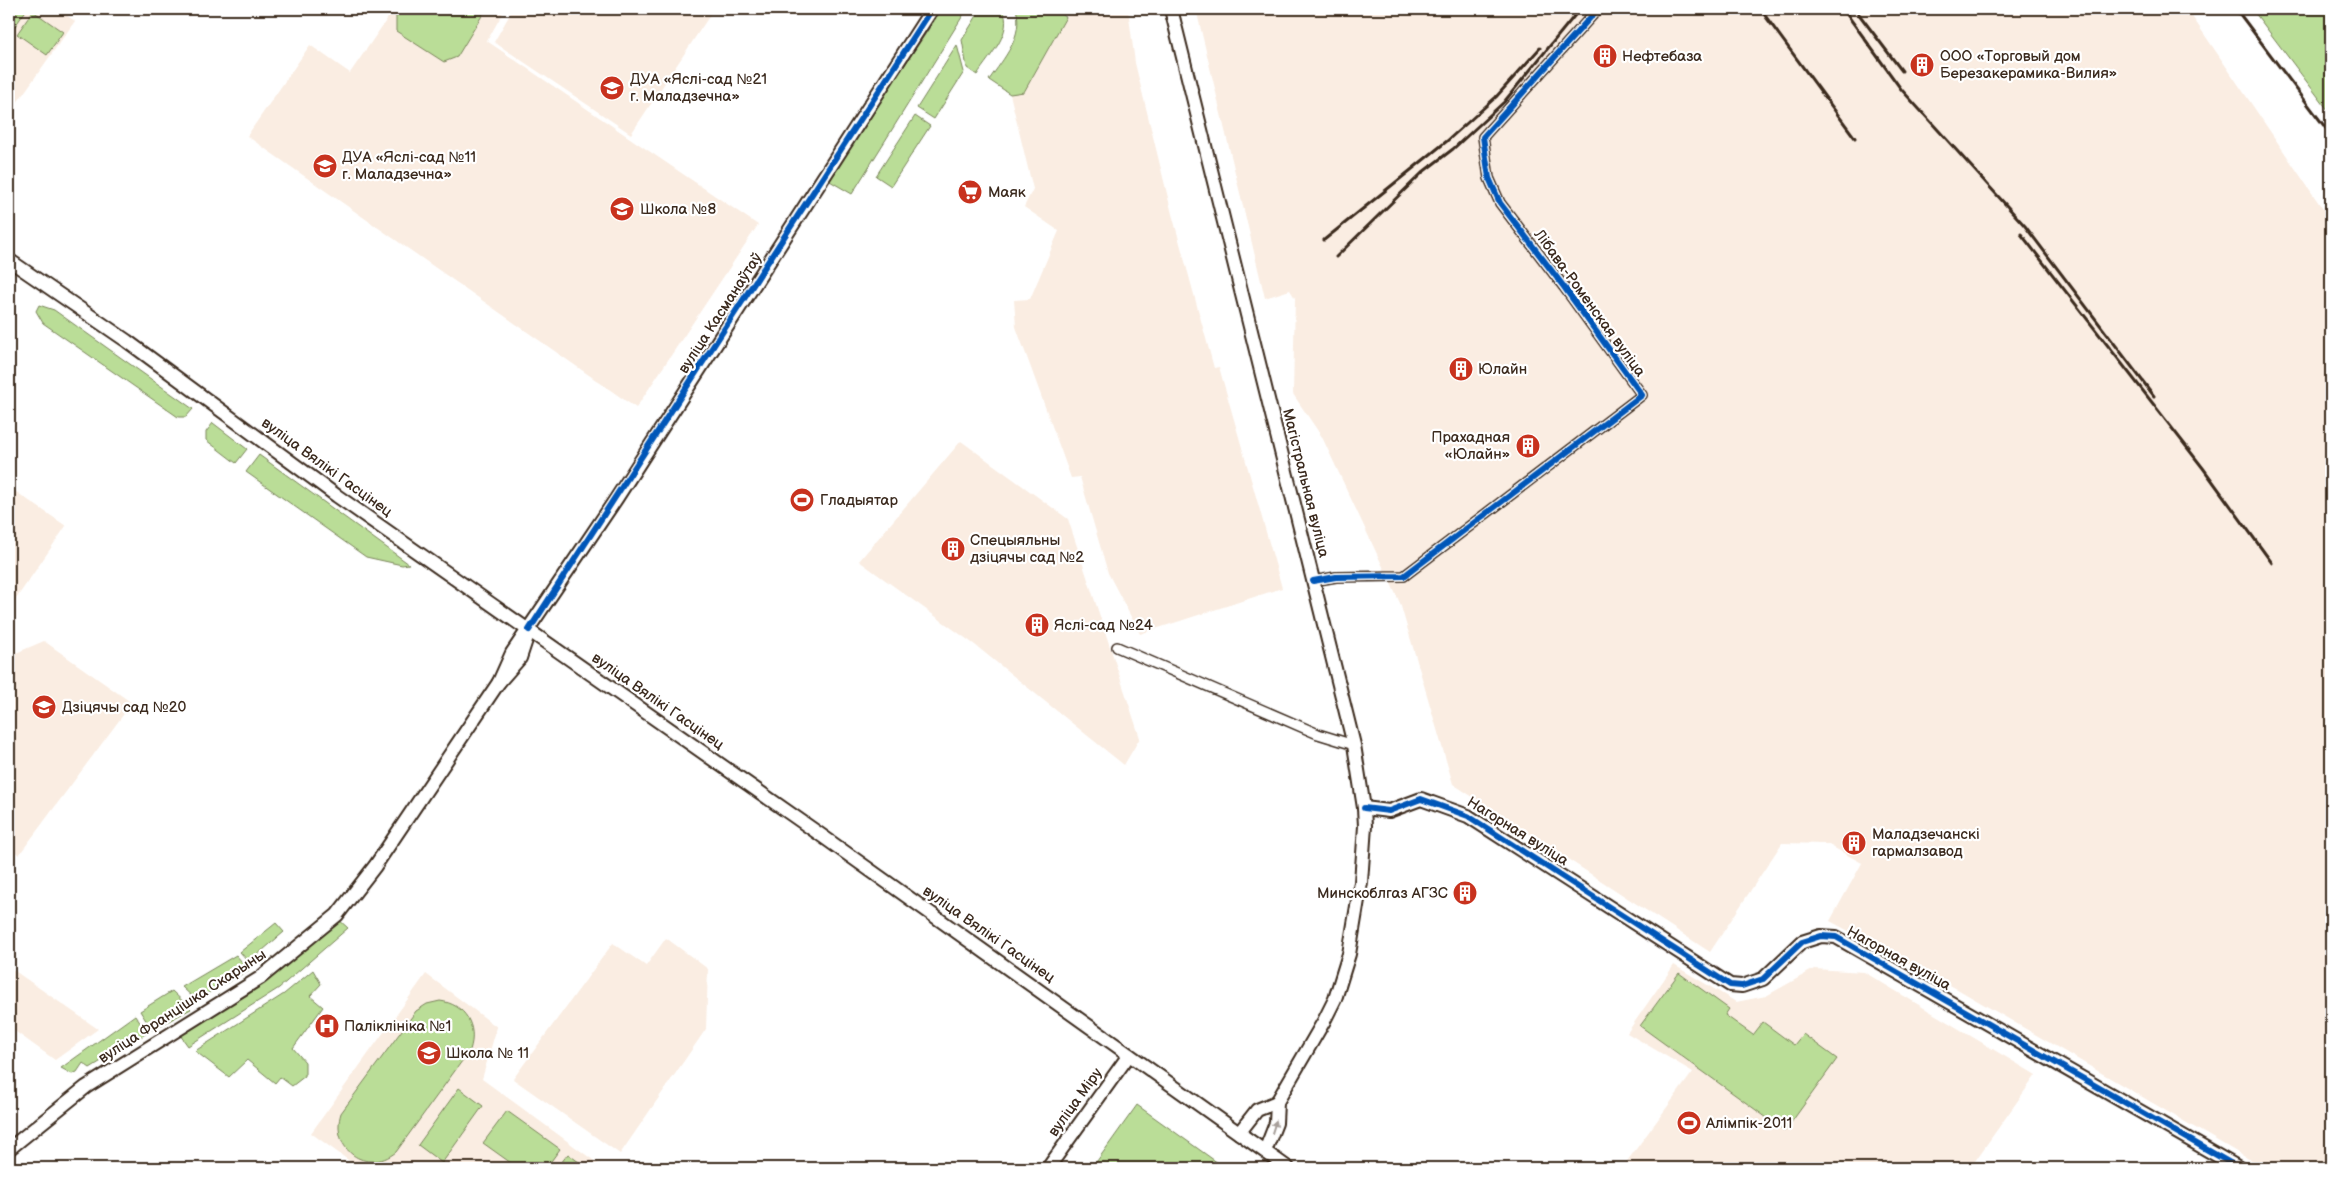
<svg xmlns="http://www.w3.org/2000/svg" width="2340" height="1177" viewBox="0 0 2340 1177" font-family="'Balsamiq Sans',sans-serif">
<rect width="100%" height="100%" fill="#fff"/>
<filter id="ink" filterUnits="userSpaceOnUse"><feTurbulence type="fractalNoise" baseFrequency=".02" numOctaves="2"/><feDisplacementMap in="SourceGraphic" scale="10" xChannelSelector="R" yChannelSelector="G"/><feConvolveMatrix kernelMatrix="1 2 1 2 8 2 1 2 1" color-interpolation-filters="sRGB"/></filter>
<g filter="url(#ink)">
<g fill="#faede2">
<path d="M9,9H57L75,21L9,114Z"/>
<path d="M394,9H505L487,41L758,225L636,408L247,136L310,45L350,73Z"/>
<path d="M513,9H714L631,134L494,42Z"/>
<path d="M1070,9H1128L1135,63L1172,214L1214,368L1219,367L1282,588L1140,634L1108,573L1080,477L1071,478L1016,327L1014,300L1030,299L1059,231L1024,207L1033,189L1010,94L1024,91Z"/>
<path d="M1196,9H2187L2331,221V1168H2264L1959,990L1830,921L1862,863L1827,844L1782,843L1710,952L1453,784L1400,603L1322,437L1293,394L1295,298L1290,290L1265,298Z"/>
<path d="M961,441L1068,519L1140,738L1124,765L975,645L859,561Z"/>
<path d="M9,487L66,526L9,609Z"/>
<path d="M44,641L132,703L19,855L9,847V656Z"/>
<path d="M666,938L708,969L706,1029L620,1154L513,1079L613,943L646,966Z"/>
<path d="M1674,965L1736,1002L1766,996L1814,969L1864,972L2036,1075L1970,1168H1622L1693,1072L1627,1033Z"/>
<path d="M9,967L98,1029L55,1060L9,1027Z"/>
<path d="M426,974L497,1027L482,1079L604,1168H359L311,1133Z"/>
</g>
<g fill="#badd97" stroke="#7a845a">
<path d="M9,9H27L13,29L9,26Z"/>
<path d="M401,9H486L457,57L444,62L396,31V16Z"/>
<path d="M942,9H967L852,194L828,180Z"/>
<path d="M981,9H1002C1015,31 989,56 977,75L967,68L962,40Z"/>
<path d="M1016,9H1053L1066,17L1024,92L1010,94L989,80C1004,58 1024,36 1016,9Z"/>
<path d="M2252,9H2331V114Z"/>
<path d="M33,11L63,32L47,55L17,34Z"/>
<path d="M957,45L964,72L934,119L917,108Z"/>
<path d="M915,116L930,126L891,186L876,176Z"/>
<path d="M39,305L54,310L193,409L186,417H178L43,323L36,311Z"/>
<path d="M213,423L247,449L236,463L206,440V432Z"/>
<path d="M259,455L409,564L402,565L366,557L246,472Z"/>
<path d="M338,919L348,928L279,988L188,1046L180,1035Z"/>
<path d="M276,923L284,932L249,962L240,952Z"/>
<path d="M236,955L249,970L196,1000L182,987Z"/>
<path d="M313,970L321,984L310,996L323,1007L293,1048L305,1062V1076L292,1086L280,1077L275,1083L247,1060L229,1077L195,1051L284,994Z"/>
<path d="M1679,973L1729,1009L1725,1015L1753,1035L1763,1022L1794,1045L1803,1034L1837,1059L1785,1131L1640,1026Z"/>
<path d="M172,991L191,1009L152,1030L140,1011Z"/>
<path d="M440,1001C465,1004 478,1026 470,1050L396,1152C366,1176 330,1149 341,1113L416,1011L427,1004Z"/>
<path d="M135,1015L147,1033L90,1068L83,1063L77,1072L72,1074L61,1068Z"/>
<path d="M459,1088L483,1106L442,1163L418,1145Z"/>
<path d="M1137,1105L1225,1168H1092Z"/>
<path d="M507,1111L560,1149L546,1168H518L483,1143Z"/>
<path d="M568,1154L587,1168H557Z"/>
</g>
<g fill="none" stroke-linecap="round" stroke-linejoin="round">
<defs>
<g id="street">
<path d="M1313,581L1336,577L1404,576L1642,395L1564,287L1500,203L1489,178L1483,137L1598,9"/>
<path d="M1117,647L1318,734L1354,745"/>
</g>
<g id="secondary">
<path d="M1171,9L1354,745L1364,808L1365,826L1361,882L1349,954L1335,999L1324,1021L1277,1102L1276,1123L1265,1151"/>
<path d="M9,260L127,341L337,496L818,833L1288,1168"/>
<path d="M499,682L512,653L616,499L932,9"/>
<path d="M1364,808L1389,811L1421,799L1468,816L1730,985L1742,986L1763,979L1802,942L1821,936L1836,937L2239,1168"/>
<path d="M1239,1133L1257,1110L1277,1102"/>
<path d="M9,1149L86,1087L260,978L337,915L375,866L499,682L520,658L526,640"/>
<path d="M1048,1168L1129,1055"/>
</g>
</defs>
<use href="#street" stroke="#3b2a1e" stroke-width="12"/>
<use href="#secondary" stroke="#3b2a1e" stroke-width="16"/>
<use href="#street" stroke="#fff" stroke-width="9"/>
<use href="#secondary" stroke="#fff" stroke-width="12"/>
<g stroke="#3b2a1e" stroke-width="3">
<path d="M1762,9L1766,17L1855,138"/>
<path d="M1843,9L1901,89L2025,226L2154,396"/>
<path d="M1855,9L1902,71"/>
<path d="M2236,9L2331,135"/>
<path d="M2021,234L2203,468L2272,563"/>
<path d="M1324,240L1447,141L1496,97L1540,48"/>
<path d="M1336,257L1423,172L1453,149L1504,102L1580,9"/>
</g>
<defs>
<g id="cycleway">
<path d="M1313,581L1336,577L1404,576L1642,395L1564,287L1500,203L1489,178L1483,137L1598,9"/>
<path d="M529,630L932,9"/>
<path d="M1364,808L1389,811L1421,799L1468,816L1730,985L1742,986L1763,979L1802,942L1821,936L1836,937L2239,1168"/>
</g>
</defs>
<use href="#cycleway" stroke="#fff" stroke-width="9"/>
<use href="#cycleway" stroke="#0057b8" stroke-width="6"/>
</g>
<defs><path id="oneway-solid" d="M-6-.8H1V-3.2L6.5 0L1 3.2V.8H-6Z" transform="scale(1.25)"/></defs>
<use fill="#a79f9a" href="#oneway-solid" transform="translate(1274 1127) rotate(-72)"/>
</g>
<defs>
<symbol id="building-disc" viewBox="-11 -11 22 22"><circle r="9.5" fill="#c8321e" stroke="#fff"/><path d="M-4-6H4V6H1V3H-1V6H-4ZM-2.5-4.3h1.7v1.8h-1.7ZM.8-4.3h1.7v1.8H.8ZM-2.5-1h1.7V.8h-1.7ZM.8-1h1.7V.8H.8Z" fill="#fff"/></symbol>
<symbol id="school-disc" viewBox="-11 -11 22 22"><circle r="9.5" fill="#c8321e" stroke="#fff"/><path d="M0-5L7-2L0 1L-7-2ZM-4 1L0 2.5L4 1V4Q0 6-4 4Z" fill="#fff"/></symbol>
<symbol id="supermarket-disc" viewBox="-11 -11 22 22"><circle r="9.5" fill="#c8321e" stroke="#fff"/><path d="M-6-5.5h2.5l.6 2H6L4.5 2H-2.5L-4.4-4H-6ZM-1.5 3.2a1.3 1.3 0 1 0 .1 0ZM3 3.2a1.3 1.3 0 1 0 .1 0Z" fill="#fff"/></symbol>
<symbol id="stadium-disc" viewBox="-11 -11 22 22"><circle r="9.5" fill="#c8321e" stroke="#fff"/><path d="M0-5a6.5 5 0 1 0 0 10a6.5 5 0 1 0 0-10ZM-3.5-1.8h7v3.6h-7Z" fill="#fff"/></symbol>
<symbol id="hospital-disc" viewBox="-11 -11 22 22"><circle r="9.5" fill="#c8321e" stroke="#fff"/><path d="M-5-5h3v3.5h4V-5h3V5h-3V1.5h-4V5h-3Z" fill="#fff"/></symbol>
</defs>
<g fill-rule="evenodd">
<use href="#building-disc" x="1591" y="42" width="28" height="28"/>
<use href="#building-disc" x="1908" y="51" width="28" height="28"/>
<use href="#school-disc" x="598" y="74" width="28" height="28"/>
<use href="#school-disc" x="311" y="152" width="28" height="28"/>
<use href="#supermarket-disc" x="956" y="178" width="28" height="28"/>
<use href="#school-disc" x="608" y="195" width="28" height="28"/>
<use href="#building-disc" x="1447" y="355" width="28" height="28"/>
<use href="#building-disc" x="1514" y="432" width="28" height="28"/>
<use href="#stadium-disc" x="788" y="486" width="28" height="28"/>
<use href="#building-disc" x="939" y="535" width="28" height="28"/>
<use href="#building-disc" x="1023" y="611" width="28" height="28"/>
<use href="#school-disc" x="30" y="693" width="28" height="28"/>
<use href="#building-disc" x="1840" y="829" width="28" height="28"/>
<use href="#building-disc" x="1451" y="879" width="28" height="28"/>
<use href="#hospital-disc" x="313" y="1012" width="28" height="28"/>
<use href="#school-disc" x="415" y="1039" width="28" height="28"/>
<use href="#stadium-disc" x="1675" y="1109" width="28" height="28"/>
</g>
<g text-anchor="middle" stroke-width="4.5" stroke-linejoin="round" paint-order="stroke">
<g font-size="15" fill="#3b2a1e" stroke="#fff" text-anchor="start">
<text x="1622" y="61">Нефтебаза</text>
<text x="1940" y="61">ООО «Торговый дом<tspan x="1940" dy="17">Березакерамика-Вилия»</tspan></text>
<text x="630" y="84">ДУА «Яслі-сад №21<tspan x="630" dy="17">г. Маладзечна»</tspan></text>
<text x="342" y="162">ДУА «Яслі-сад №11<tspan x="342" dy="17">г. Маладзечна»</tspan></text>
<text x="988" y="197">Маяк</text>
<text x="640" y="214">Школа №8</text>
<text x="1478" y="374">Юлайн</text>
<text x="1510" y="442" text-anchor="end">Прахадная<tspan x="1510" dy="17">«Юлайн»</tspan></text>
<text x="820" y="505">Гладыятар</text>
<text x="970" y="545">Спецыяльны<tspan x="970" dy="17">дзіцячы сад №2</tspan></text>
<text x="1054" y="630">Яслі-сад №24</text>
<text x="62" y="712">Дзіцячы сад №20</text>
<text x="1872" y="839">Маладзечанскі<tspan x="1872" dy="17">гармалзавод</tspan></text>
<text x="1448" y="898" text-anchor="end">Минскоблгаз АГЗС</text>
<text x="344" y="1031">Паліклініка №1</text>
<text x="446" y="1058">Школа № 11</text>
<text x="1706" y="1128">Алімпік-2011</text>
</g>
<g font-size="15" fill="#3b2a1e" stroke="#fff">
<text transform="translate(1590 303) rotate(54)" y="5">Лібава-Роменская вуліца</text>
<text transform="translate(720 313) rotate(-57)" y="5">вуліца Касманаўтаў</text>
<text transform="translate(327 467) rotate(36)" y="5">вуліца Вялікі Гасцінец</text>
<text transform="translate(1306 483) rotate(76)" y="5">Магістральная вуліца</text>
<text transform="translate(658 701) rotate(35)" y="5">вуліца Вялікі Гасцінец</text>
<text transform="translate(1518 831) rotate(32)" y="5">Нагорная вуліца</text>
<text transform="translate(989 934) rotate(35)" y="5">вуліца Вялікі Гасцінец</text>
<text transform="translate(1899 958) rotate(29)" y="5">Нагорная вуліца</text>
<text transform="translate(182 1006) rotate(-33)" y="5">вуліца Францішка Скарыны</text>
<text transform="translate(1075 1102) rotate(-54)" y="5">вуліца Міру</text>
</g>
</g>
<rect width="2340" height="1177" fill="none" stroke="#fff" stroke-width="30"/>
<rect x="15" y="15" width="2310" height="1147" fill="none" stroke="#3b2a1e" stroke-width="2" filter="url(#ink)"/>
</svg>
